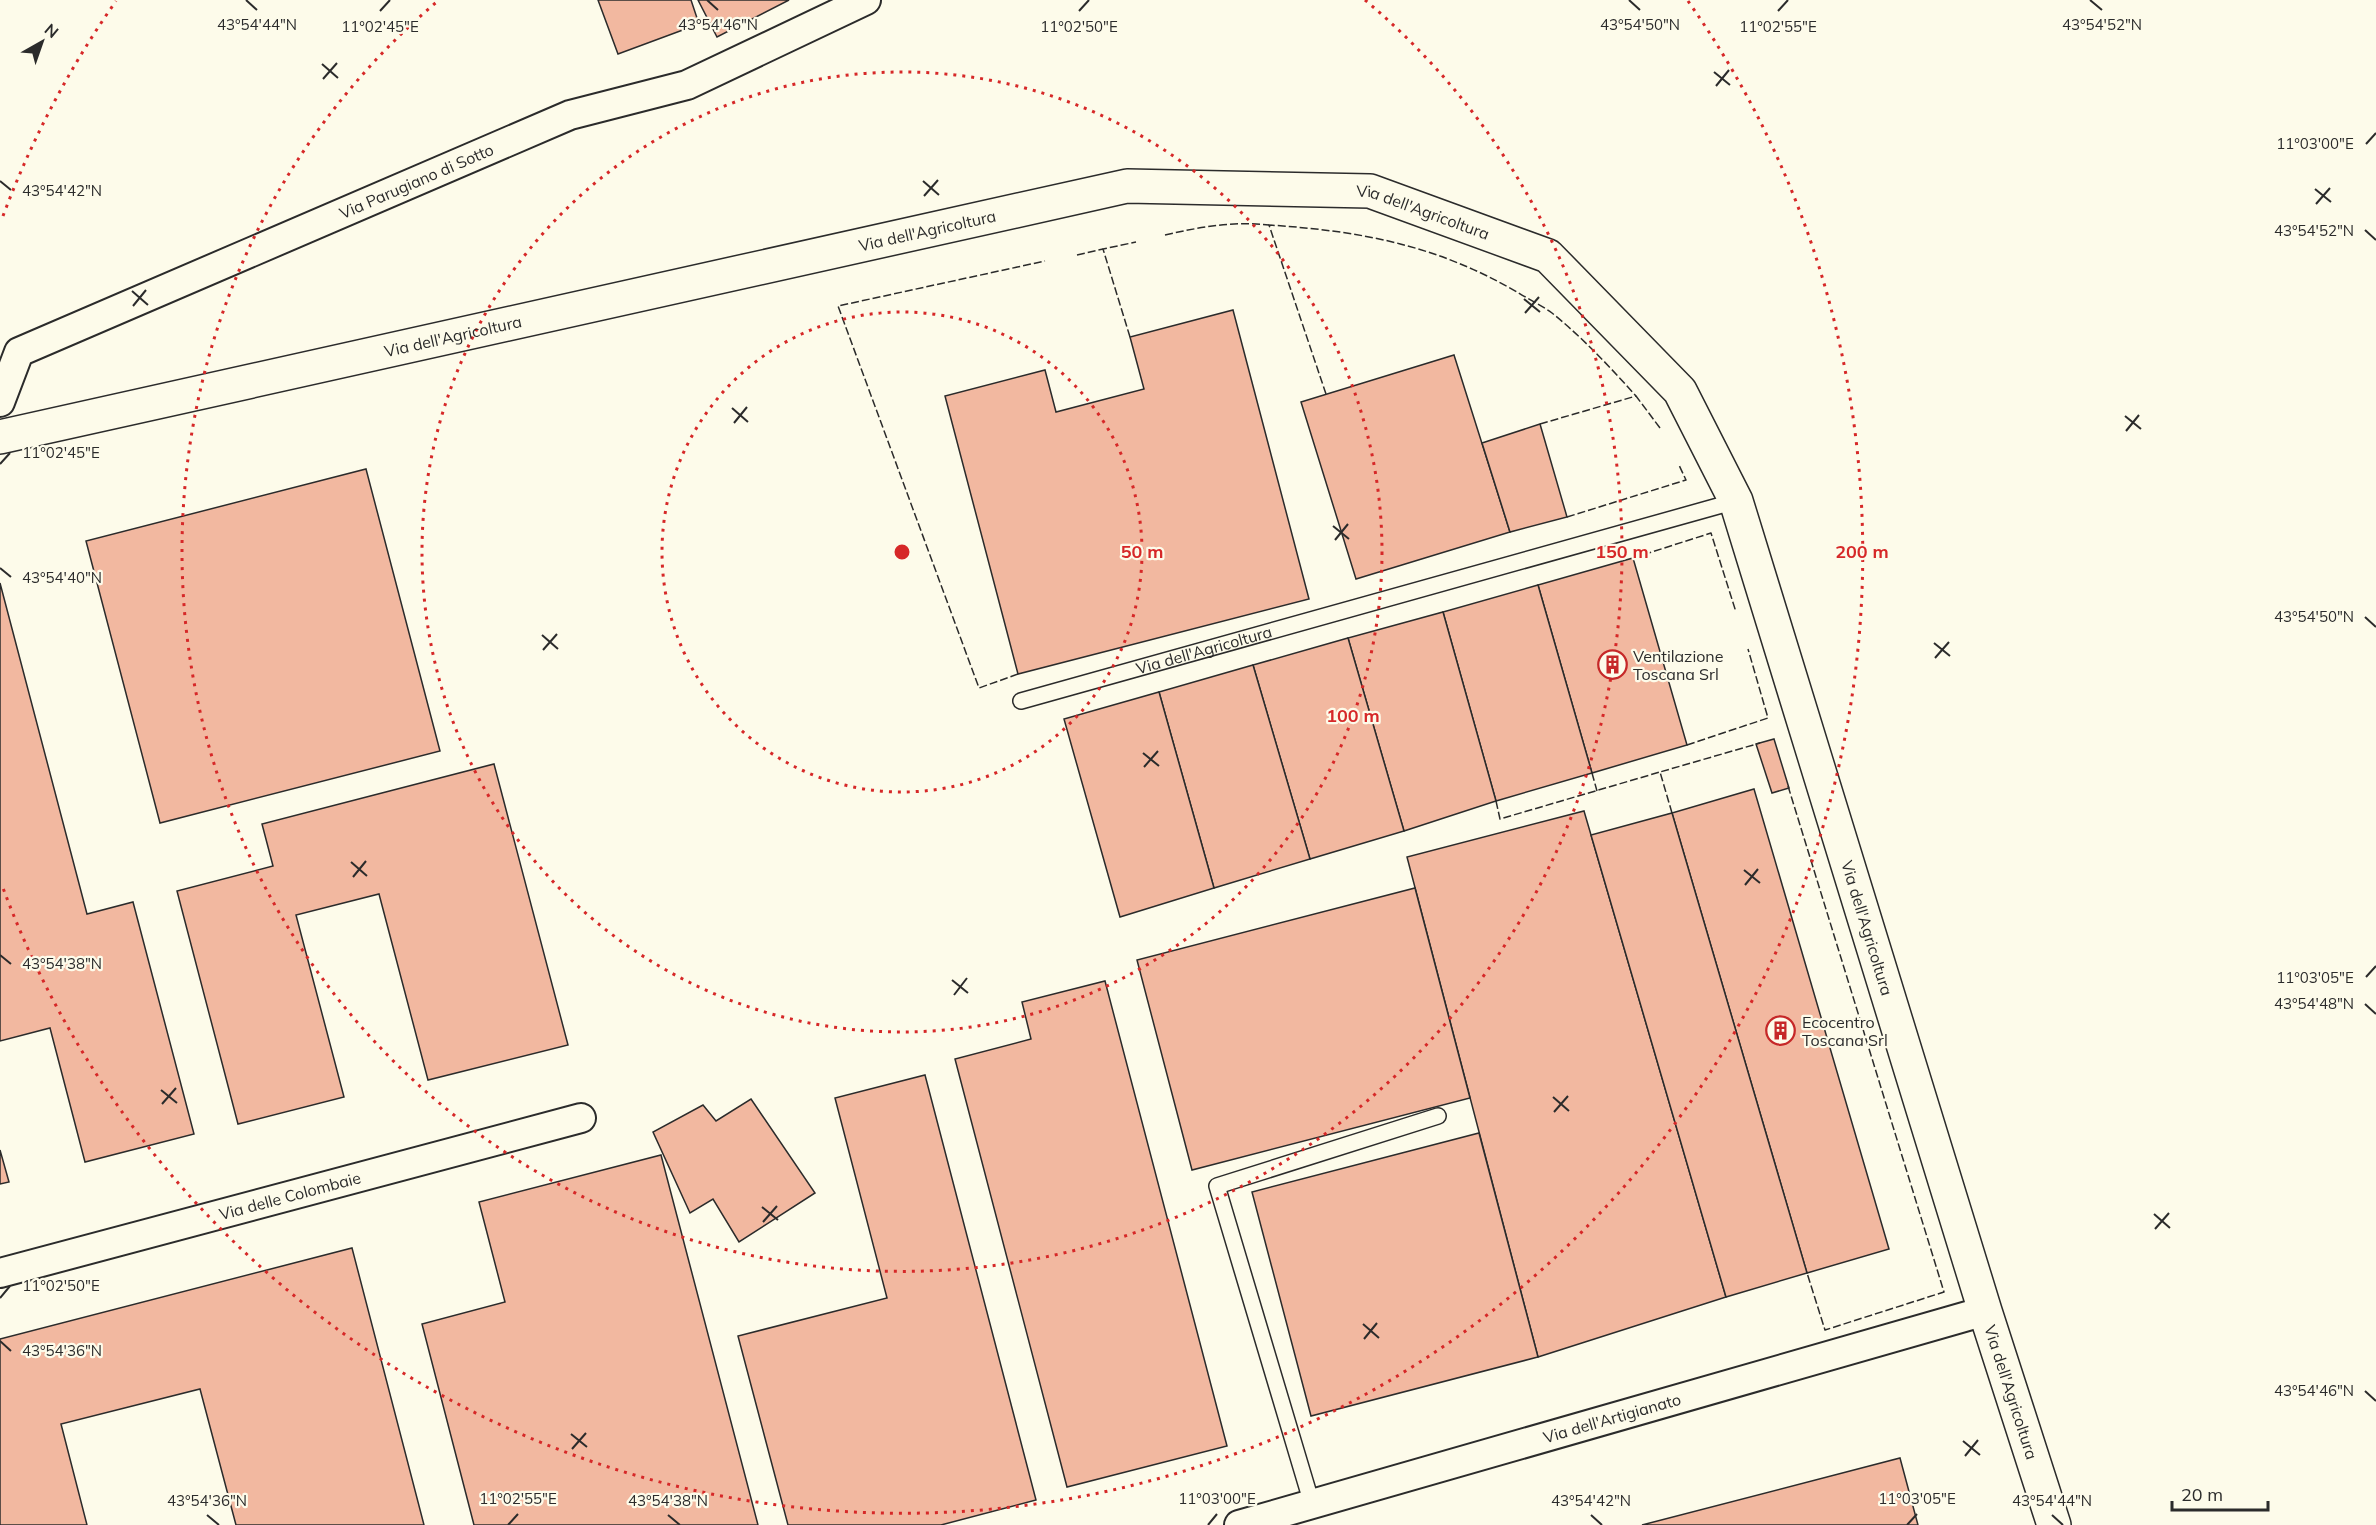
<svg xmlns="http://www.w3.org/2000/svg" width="2376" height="1525" viewBox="0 0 2376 1525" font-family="Mulish,sans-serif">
<rect width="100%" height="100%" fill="#fdfbea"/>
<g fill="#f2b8a0" stroke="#2b2b2b" stroke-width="1.5">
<path d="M598,0H691L699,24L618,54Z"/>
<path d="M698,0H789L717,37Z"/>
<path d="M1233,310L1309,599L1018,674L945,396L1045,370L1056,412L1144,389L1130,337Z"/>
<path d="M1454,355L1510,532L1356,579L1301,402Z"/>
<path d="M1540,424L1567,517L1510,532L1482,443Z"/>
<path d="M366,469L440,751L160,823L86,541Z"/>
<path d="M1633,558L1687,745L1592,773L1538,585Z"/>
<path d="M0,583L87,914L133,902L194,1134L85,1162L50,1028L0,1041Z"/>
<path d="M1538,585L1592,773L1496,801L1443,612Z"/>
<path d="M1443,612L1496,801L1404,831L1348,638Z"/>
<path d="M1348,638L1404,831L1310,859L1253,665Z"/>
<path d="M1253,665L1310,859L1214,888L1159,692Z"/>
<path d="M1159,692L1214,888L1120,917L1064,719Z"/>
<path d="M1774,739L1789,788L1772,793L1756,744Z"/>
<path d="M494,764L568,1045L428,1080L379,894L296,915L344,1097L238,1124L177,891L273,866L262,824Z"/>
<path d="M1754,789L1889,1249L1807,1273L1672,813Z"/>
<path d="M1584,811L1726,1297L1538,1357L1407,857Z"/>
<path d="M1672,813L1807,1273L1726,1297L1591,835Z"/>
<path d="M1415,888L1470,1098L1192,1170L1137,960Z"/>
<path d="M1105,981L1227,1446L1067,1487L955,1059L1031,1039L1022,1002Z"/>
<path d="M925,1075L1036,1500L941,1525H788L738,1336L887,1298L835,1098Z"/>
<path d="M751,1099L815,1193L739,1242L713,1199L690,1213L653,1132L703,1105L716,1121Z"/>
<path d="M1479,1133L1538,1357L1311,1416L1252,1192Z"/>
<path d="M0,1150L9,1182L0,1184Z"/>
<path d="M661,1155L758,1525H474L422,1324L505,1302L479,1202Z"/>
<path d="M352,1248L424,1525H236L200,1389L61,1424L87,1525H0V1339Z"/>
<path d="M1900,1458L1918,1525H1642Z"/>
</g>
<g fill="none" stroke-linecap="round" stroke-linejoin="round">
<defs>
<g id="lane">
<path id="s1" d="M1021,701L1736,501"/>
<path d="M1312,1504L1217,1186L1438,1116"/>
</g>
<g id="street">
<path id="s2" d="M0,402L19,352L570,115L687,85L866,0"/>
<path id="s3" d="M0,1273L581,1118"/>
<path id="s4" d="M1239,1525L1985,1311"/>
</g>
<g id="secondary">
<path id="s5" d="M0,437L1127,186L1370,191L1548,256L1680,391L1736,501L1985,1311L2054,1525"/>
</g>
</defs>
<use href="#lane" stroke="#2b2b2b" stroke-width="18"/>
<use href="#street" stroke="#2b2b2b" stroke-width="32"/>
<use href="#secondary" stroke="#2b2b2b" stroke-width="36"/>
<use href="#lane" stroke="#fdfbea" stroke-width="15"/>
<use href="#street" stroke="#fdfbea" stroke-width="28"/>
<use href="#secondary" stroke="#fdfbea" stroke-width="33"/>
<g stroke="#2b2b2b" stroke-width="1.5" stroke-dasharray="8 3" stroke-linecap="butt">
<path d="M1165,235C1200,227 1233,221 1269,225"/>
<path d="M1077,255L1103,249"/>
<path d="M1130,337L1103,249L1136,242"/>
<path d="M1326,394L1269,225C1361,231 1436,245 1517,292C1528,299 1541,305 1552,313C1583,338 1610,367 1636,396"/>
<path d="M1540,424L1636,396L1660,428"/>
<path d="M1567,517L1686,480L1679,465"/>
<path d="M1633,558L1711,533L1736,612"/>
<path d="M1018,674L979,688L838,306L1045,261"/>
<path d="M1687,745L1768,718L1748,649"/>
<path d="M1592,773L1597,791"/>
<path d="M1788,786L1944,1292L1825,1330L1807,1273"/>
<path d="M1496,801L1500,819L1660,772"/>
<path d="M1672,813L1660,772L1760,743"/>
</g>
</g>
<path fill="none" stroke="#2b2b2b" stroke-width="2" d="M246,0L257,10M707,0L718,10M1629,0L1640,10M2090,0L2102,10M380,11L390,0M1079,11L1089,0M1778,11L1788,0M322,64L338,78M1714,72L1730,85M323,79L337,63M1716,86L1729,70M2366,144L2376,133M0,181L11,190M923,181L939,195M2315,189L2331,202M924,196L938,180M2316,204L2330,188M2365,230L2376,240M132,291L148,305M1524,299L1540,312M133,306L146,290M1525,313L1539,297M732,408L748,422M2125,416L2141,429M734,423L747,407M2126,431L2139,415M0,464L10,453M1333,526L1349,539M1335,540L1348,524M0,568L11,577M2365,617L2376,627M542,635L558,649M1934,643L1950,656M543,650L557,634M1935,658L1949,642M1143,753L1159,766M1144,767L1158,751M351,862L367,876M1744,870L1760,883M353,877L366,861M1745,885L1758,869M0,955L11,964M2366,977L2376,966M952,980L968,993M954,995L967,978M2365,1004L2376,1014M161,1090L177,1103M1553,1097L1569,1111M162,1104L176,1088M1554,1112L1568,1096M762,1207L778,1220M2154,1214L2170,1228M763,1222L777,1206M2155,1229L2169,1213M0,1298L10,1286M1363,1324L1379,1338M1364,1339L1377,1323M0,1341L11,1351M2365,1391L2376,1401M571,1434L587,1447M1963,1441L1980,1455M572,1449L586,1433M1965,1456L1978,1440M207,1515L219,1525M668,1515L680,1525M1591,1515L1602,1525M2052,1515L2063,1525M508,1525L518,1514M1208,1525L1217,1514M1907,1525L1917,1514"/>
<g fill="none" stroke="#d62828" stroke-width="3" stroke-dasharray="3 6">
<circle cx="902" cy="552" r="240"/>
<circle cx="902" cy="552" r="480"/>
<path d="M1365 0A720 720 0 1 1 439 0"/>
<path d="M3 216A960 960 0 0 1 116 1M1688 1A960 960 0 1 1 3 888"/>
</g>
<defs>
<symbol id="building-ring" viewBox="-11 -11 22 22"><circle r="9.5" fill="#fdfbea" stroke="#c62828" stroke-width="1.5"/><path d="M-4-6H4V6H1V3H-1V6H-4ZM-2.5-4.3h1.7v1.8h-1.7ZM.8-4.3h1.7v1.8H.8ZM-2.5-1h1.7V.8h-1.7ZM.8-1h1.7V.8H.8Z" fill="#c62828"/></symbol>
</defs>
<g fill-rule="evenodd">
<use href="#building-ring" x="1596" y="648" width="33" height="33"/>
<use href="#building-ring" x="1764" y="1014" width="33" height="33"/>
</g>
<g text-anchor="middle" stroke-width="4.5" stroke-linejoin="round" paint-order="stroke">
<g font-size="16" fill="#2b2b2b" stroke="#fdfbea">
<text dy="6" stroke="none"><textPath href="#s2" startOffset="486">Via Parugiano di Sotto</textPath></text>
<text dy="6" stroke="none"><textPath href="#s5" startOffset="1454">Via dell'Agricoltura</textPath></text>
<text dy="6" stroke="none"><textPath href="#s5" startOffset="950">Via dell'Agricoltura</textPath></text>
<text dy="6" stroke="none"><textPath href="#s5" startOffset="464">Via dell'Agricoltura</textPath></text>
<text dy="6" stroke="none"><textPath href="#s1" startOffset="190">Via dell'Agricoltura</textPath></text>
<text dy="6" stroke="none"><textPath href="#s5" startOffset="2346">Via dell'Agricoltura</textPath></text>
<text dy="6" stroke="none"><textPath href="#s3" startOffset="300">Via delle Colombaie</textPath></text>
<text dy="6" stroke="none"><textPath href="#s5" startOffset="2832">Via dell'Agricoltura</textPath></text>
<text dy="6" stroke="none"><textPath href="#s4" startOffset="388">Via dell'Artigianato</textPath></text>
</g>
<g font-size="16" fill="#2b2b2b" stroke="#fdfbea" text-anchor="start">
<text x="1633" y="662">Ventilazione<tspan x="1633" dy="18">Toscana Srl</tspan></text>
<text x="1802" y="1028">Ecocentro<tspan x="1802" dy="18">Toscana Srl</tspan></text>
</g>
</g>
<g font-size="15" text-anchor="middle" fill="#2b2b2b" stroke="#fdfbea" stroke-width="4.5" stroke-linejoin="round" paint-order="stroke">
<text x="2102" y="30">43°54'52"N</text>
<text x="257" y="30">43°54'44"N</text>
<text x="718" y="30">43°54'46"N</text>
<text x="1640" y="30">43°54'50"N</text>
<text x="380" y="32">11°02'45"E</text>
<text x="1079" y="32">11°02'50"E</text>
<text x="1778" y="32">11°02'55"E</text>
<text x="2315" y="149">11°03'00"E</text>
<text x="62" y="196">43°54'42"N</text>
<text x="2314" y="236">43°54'52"N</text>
<text x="61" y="458">11°02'45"E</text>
<text x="62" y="583">43°54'40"N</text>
<text x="2314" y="622">43°54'50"N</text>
<text x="62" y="969">43°54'38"N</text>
<text x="2315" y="983">11°03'05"E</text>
<text x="2314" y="1009">43°54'48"N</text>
<text x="61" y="1291">11°02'50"E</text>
<text x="62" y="1356">43°54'36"N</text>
<text x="2314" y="1396">43°54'46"N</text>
<text x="518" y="1504">11°02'55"E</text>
<text x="1217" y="1504">11°03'00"E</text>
<text x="1917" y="1504">11°03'05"E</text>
<text x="207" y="1506">43°54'36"N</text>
<text x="668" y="1506">43°54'38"N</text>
<text x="1591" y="1506">43°54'42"N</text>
<text x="2052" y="1506">43°54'44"N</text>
</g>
<circle cx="902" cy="552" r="9" fill="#d62828" stroke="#fdfbea" stroke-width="3"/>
<g font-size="18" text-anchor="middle" font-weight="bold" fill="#d62828" stroke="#fdfbea" stroke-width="4.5" stroke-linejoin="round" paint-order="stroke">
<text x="1142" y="558">50 m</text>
<text x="1622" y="558">150 m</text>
<text x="1862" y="558">200 m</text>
<text x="1353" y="722">100 m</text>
</g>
<g transform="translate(42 42) rotate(40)" stroke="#fdfbea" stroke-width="4.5" paint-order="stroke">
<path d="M0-4.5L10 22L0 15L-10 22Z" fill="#2b2b2b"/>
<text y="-9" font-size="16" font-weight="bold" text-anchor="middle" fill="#2b2b2b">N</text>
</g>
<path d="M2172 1501v9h96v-9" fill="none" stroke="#2b2b2b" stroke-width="3"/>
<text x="2181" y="1501" font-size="18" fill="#2b2b2b" stroke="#fdfbea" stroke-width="4.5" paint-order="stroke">20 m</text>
</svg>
